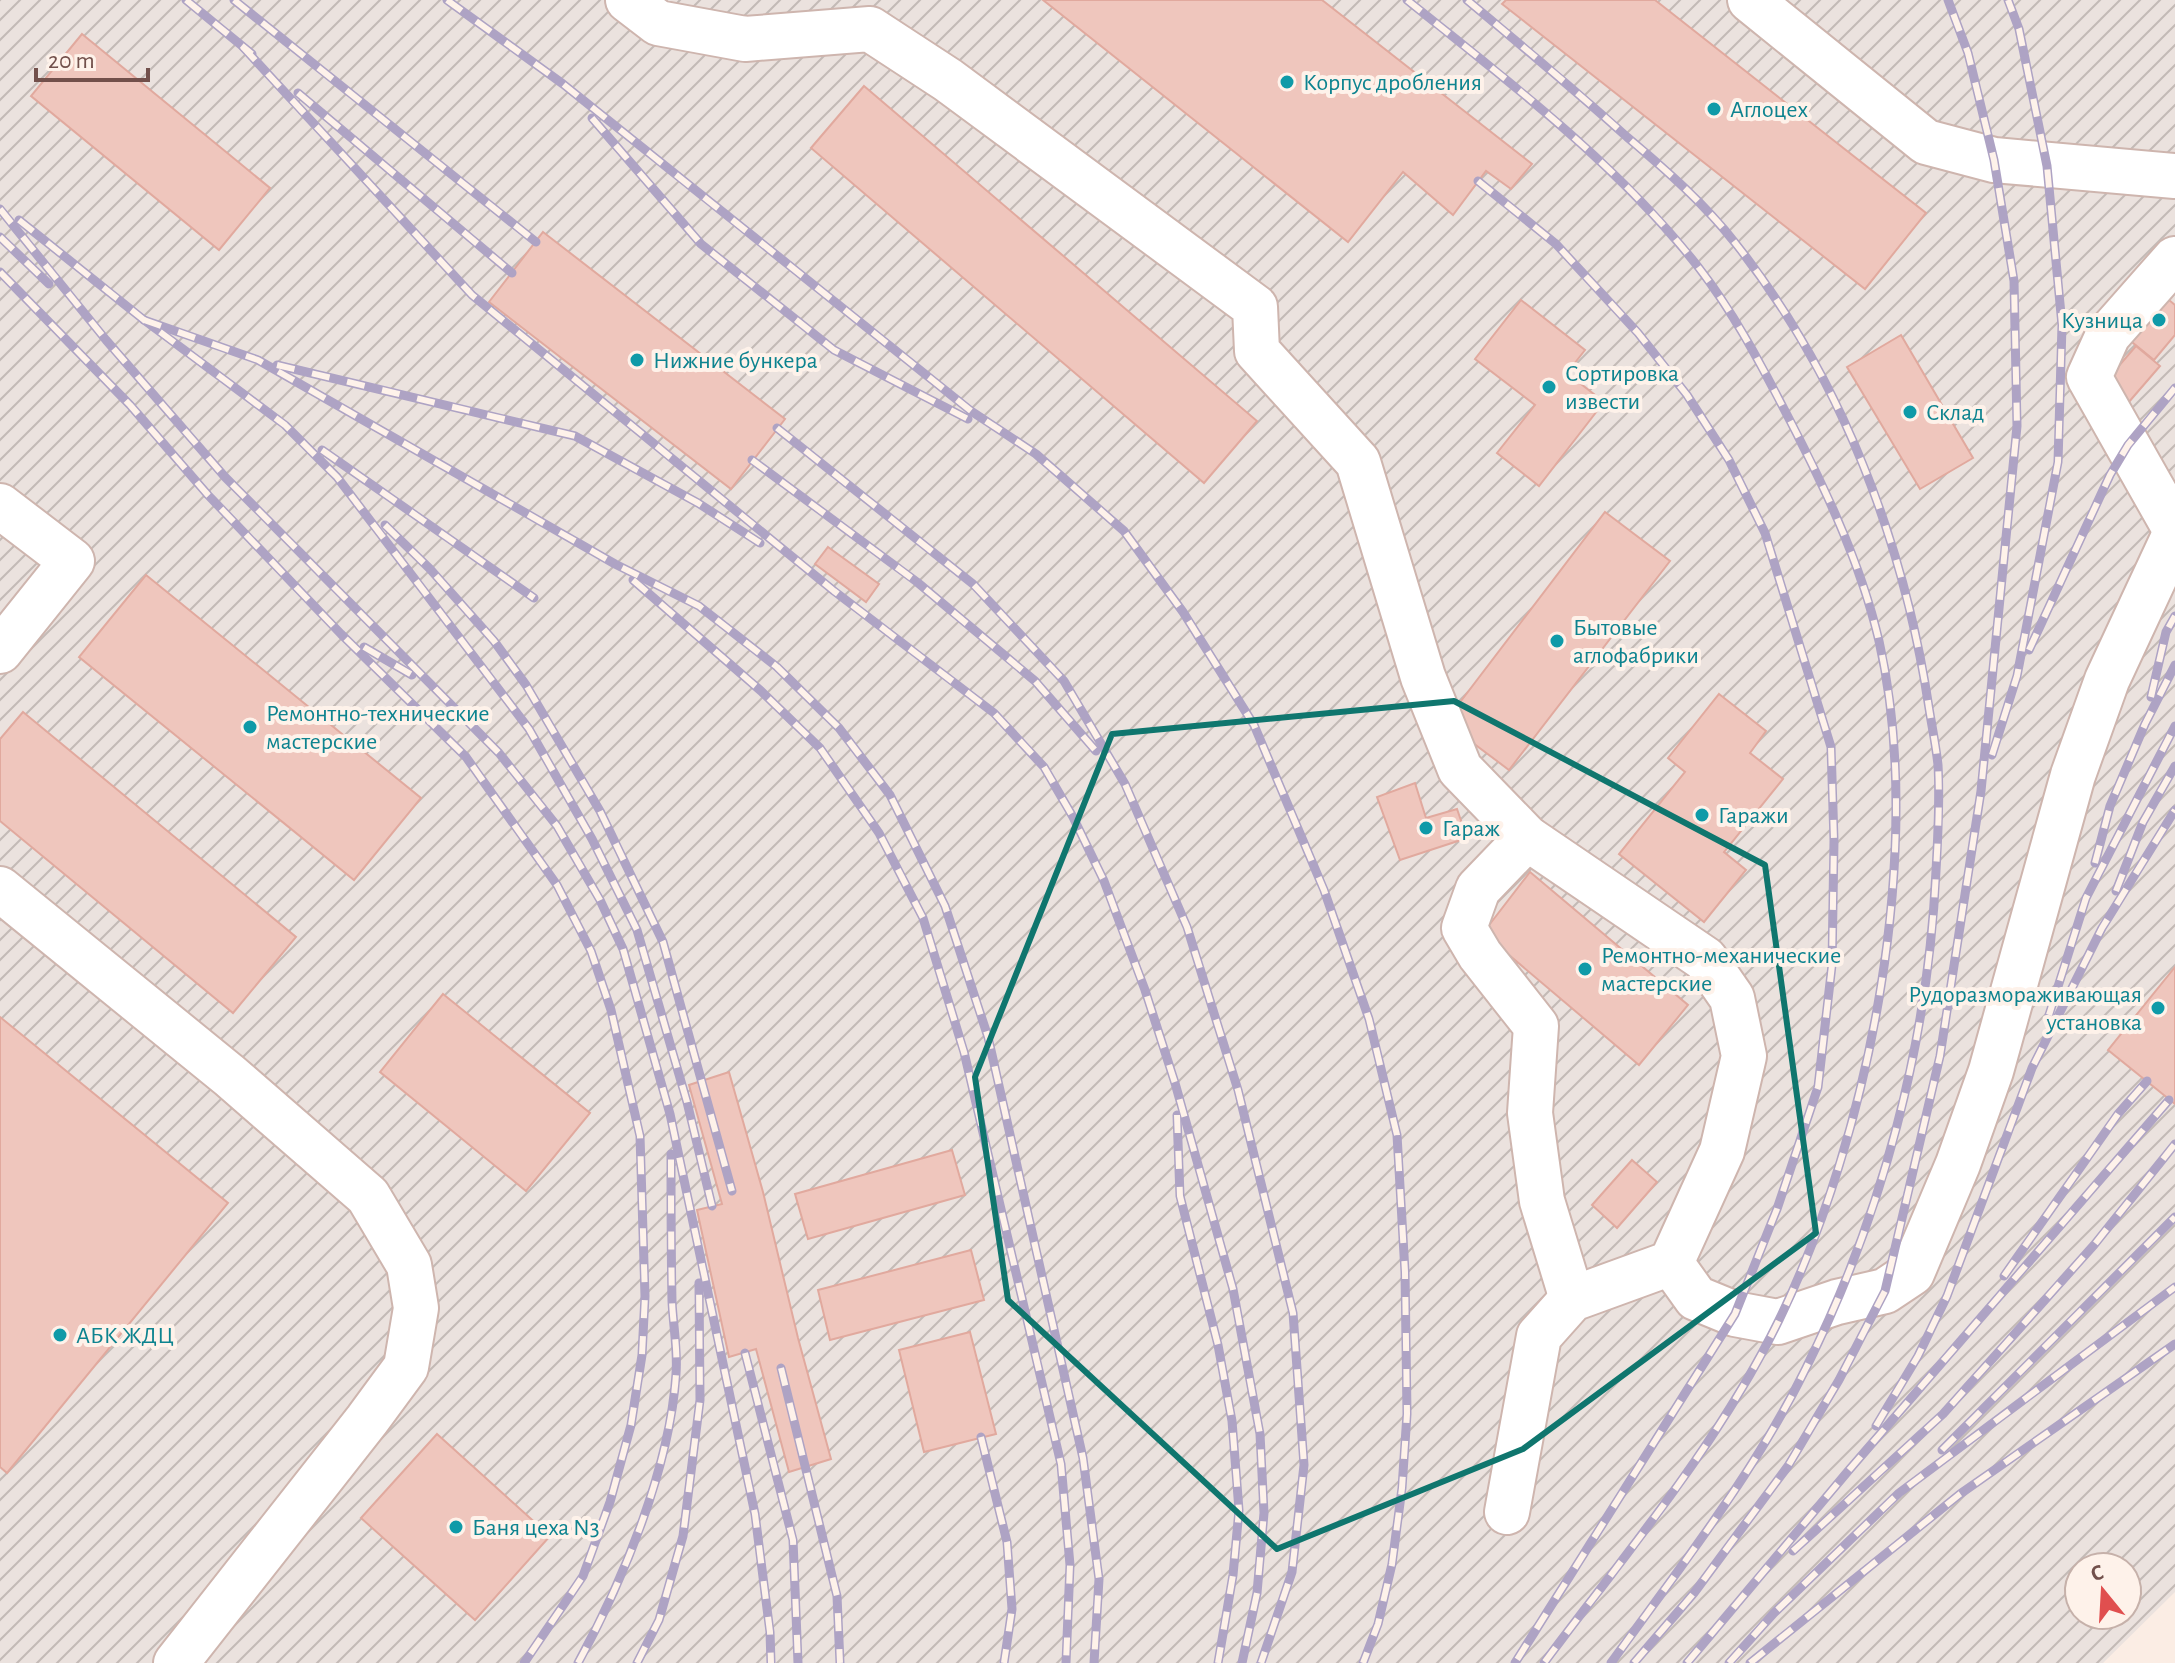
<svg xmlns="http://www.w3.org/2000/svg" width="2175" height="1663" viewBox="0 0 2175 1663" font-family="'Alegreya Sans',sans-serif">
<defs>
<pattern id="industrial-furrows" width="10" height="10" patternUnits="userSpaceOnUse" patternTransform="scale(2)"><rect width="10" height="10" fill="#ebe2de"/><path d="M-1 1l2-2M0 10L10 0M9 11l2-2" fill="none" stroke="#c3bab6"/></pattern>
</defs>
<rect width="100%" height="100%" fill="#fbede4"/>
<path fill="url(#industrial-furrows)" fill-rule="evenodd" d="M0,0H2175V1592L2103,1663H0ZM2079,1567H2127V1615H2079Z"/>
<g fill="#efc6bd" stroke="#e1a99e" stroke-width="2">
<path d="M1043,0H1322L1532,164L1511,189L1486,171L1453,215L1403,172L1348,242Z"/>
<path d="M1506,0H1655L1926,213L1865,289L1502,4Z"/>
<path d="M82,34L270,188L219,250L31,96Z"/>
<path d="M864,86L1257,421L1204,483L811,148Z"/>
<path d="M543,232L785,419L731,489L489,302Z"/>
<path d="M2163,295L2175,305V335L2154,360L2127,338Z"/>
<path d="M1521,300L1585,350L1567,373L1604,402L1539,486L1497,453L1535,405L1475,359Z"/>
<path d="M1901,335L1973,458L1920,489L1847,367Z"/>
<path d="M2136,346L2160,366L2128,403L2104,383Z"/>
<path d="M1605,512L1670,561L1509,770L1445,722Z"/>
<path d="M828,547L879,584L866,602L815,564Z"/>
<path d="M146,575L421,798L354,880L79,657Z"/>
<path d="M1719,694L1766,731L1750,753L1783,779L1724,852L1746,870L1704,922L1619,854L1685,772L1668,758Z"/>
<path d="M23,712L296,937L233,1013L0,821V739Z"/>
<path d="M1415,783L1426,818L1457,809L1467,838L1400,860L1377,797Z"/>
<path d="M1530,872L1688,1005L1639,1065L1483,933Z"/>
<path d="M2175,967V1104L2108,1050Z"/>
<path d="M443,994L590,1113L526,1191L380,1072Z"/>
<path d="M0,1017L228,1203L7,1473L0,1467Z"/>
<path d="M729,1072L763,1192L798,1338L831,1459L789,1472L756,1349L729,1357L697,1210L722,1204L689,1085Z"/>
<path d="M952,1150L965,1195L808,1239L795,1194Z"/>
<path d="M1632,1160L1657,1182L1617,1228L1592,1205Z"/>
<path d="M971,1250L984,1300L830,1340L818,1290Z"/>
<path d="M970,1332L996,1434L924,1452L899,1350Z"/>
<path d="M437,1434L550,1536L475,1620L361,1518Z"/>
</g>
<g fill="none" stroke-linecap="round" stroke-linejoin="round">
<defs>
<g id="minor">
<path d="M628,0L658,23L745,39L870,29L948,80L1255,307L1257,351L1358,462L1423,677L1460,769L1527,838L1705,959L1732,998L1744,1056L1722,1151L1671,1263L1572,1299L1539,1336L1507,1512"/>
<path d="M1750,0L1926,142L1994,160L2175,176"/>
<path d="M2175,259L2108,335L2089,377L2175,529"/>
<path d="M0,506L72,561L0,651"/>
<path d="M1527,838L1478,889L1464,928L1480,955L1536,1026L1530,1113L1542,1201L1572,1299"/>
<path d="M0,889L230,1076L368,1196L409,1265L416,1308L406,1367L367,1420L176,1663"/>
<path d="M1671,1263L1696,1298L1735,1314L1778,1322L1837,1302L1885,1291L1912,1273L1958,1164L1991,1071L2073,775L2107,680L2175,534"/>
</g>
</defs>
<use href="#minor" stroke="#ceb5ae" stroke-width="48"/>
<use href="#minor" stroke="#fff" stroke-width="44"/>
<defs>
<g id="rail">
<path d="M186,0L252,54"/>
<path d="M234,0L536,242"/>
<path d="M447,0L563,84L971,411L1036,454L1124,531L1183,612L1254,725L1324,890L1369,1019L1397,1135L1405,1272L1407,1414L1402,1488L1392,1564L1378,1624L1363,1663"/>
<path d="M1407,0C1509,82 1618,164 1699,268C1733,312 1758,359 1784,409C1822,482 1860,560 1879,641C1926,847 1870,1133 1779,1320C1718,1445 1626,1553 1544,1663"/>
<path d="M1467,0C1521,45 1575,90 1627,137C1666,170 1705,204 1736,244C1841,377 1904,542 1929,708C1932,727 1936,746 1938,765C1940,800 1938,836 1936,871C1928,1043 1883,1213 1806,1368C1754,1474 1680,1567 1611,1663"/>
<path d="M243,47L472,295L834,591L994,713L1044,767L1073,817L1104,881L1145,990L1175,1083L1233,1289L1260,1434L1264,1513L1257,1593L1242,1663"/>
<path d="M298,93L512,273"/>
<path d="M592,118L701,244L834,350L968,419"/>
<path d="M1478,181L1556,244L1638,333L1687,395L1729,460L1765,533L1831,747L1834,840L1832,965L1818,1087L1777,1209L1735,1314L1515,1663"/>
<path d="M0,209L106,340L225,477L499,753L557,826L600,900L623,949L670,1114L755,1514L770,1632L771,1663"/>
<path d="M19,220L144,320L285,425L337,477L529,729L592,839L637,930L687,1102L712,1206"/>
<path d="M0,237L49,284"/>
<path d="M0,272L130,405L208,495L341,634L466,757L557,885L591,951L611,1010L640,1136L645,1296L642,1355L631,1425L610,1502L583,1576L524,1663"/>
<path d="M144,320L258,360L615,564L699,606L777,667L839,728L890,795L945,906L988,1037L1083,1458L1099,1579L1094,1663"/>
<path d="M277,365L575,436L698,503L760,543"/>
<path d="M777,428L973,584L1064,681L1125,784L1187,927L1238,1090L1293,1313L1304,1465L1292,1572L1261,1663"/>
<path d="M322,450L534,598"/>
<path d="M752,460L917,582L1035,681L1096,751"/>
<path d="M385,525L430,569L494,641L526,685L600,811L663,942L732,1191"/>
<path d="M633,580L761,691L820,748L879,833L923,918L964,1052L1061,1464L1070,1565L1066,1663"/>
<path d="M364,647L412,675"/>
<path d="M2029,650L2110,475L2128,445L2175,388"/>
<path d="M2151,697L2166,632L2175,616"/>
<path d="M1992,755L2017,676L2058,462L2062,325L2047,166L2019,29L2008,0"/>
<path d="M2095,863L2110,806L2145,724L2175,665"/>
<path d="M2116,891L2143,822L2175,766"/>
<path d="M2049,1015L2086,898L2175,726"/>
<path d="M1177,1115L1180,1196L1218,1345L1232,1421L1239,1510L1233,1575L1218,1663"/>
<path d="M2004,1276L2118,1114L2147,1081"/>
<path d="M745,1353L793,1540L798,1663"/>
<path d="M781,1368L837,1596L840,1663"/>
<path d="M1876,1426L1918,1356L1947,1296L2032,1068L2102,928L2175,810"/>
<path d="M981,1437L1007,1542L1012,1609L1004,1663"/>
<path d="M1942,1450L2175,1217"/>
<path d="M1793,1551L1943,1414L2094,1245L2175,1144"/>
<path d="M578,1663C623,1581 670,1468 676,1374C678,1350 673,1325 672,1301C671,1252 671,1203 671,1154"/>
<path d="M637,1663L659,1620L683,1536L700,1400L699,1283"/>
<path d="M1634,1663L1694,1593L1788,1466L1839,1380L1885,1291L1940,1056L1981,791L2017,426L2014,281L1994,160L1968,53L1948,0"/>
<path d="M1687,1663L1849,1470L2169,1100"/>
<path d="M1729,1663L1774,1613L1899,1493L2175,1287"/>
<path d="M1750,1663L1960,1494L2175,1344"/>
</g>
</defs>
<use href="#rail" stroke="#aea3c4" stroke-width="9"/>
<use href="#rail" stroke="#fef2ea" stroke-width="6" stroke-dasharray="18" stroke-linecap="butt"/>
</g>
<path fill="none" stroke="#0f766e" stroke-width="6" stroke-linejoin="round" d="M1454,701L1765,865L1816,1233L1523,1449L1277,1549L1008,1300L975,1077L1112,734Z"/>
<g fill="#0f9aa8" stroke="#fef2ea" stroke-width="3">
<circle cx="1287" cy="82" r="8"/>
<circle cx="1714" cy="109" r="8"/>
<circle cx="2159" cy="320" r="8"/>
<circle cx="637" cy="360" r="8"/>
<circle cx="1549" cy="387" r="8"/>
<circle cx="1910" cy="412" r="8"/>
<circle cx="1557" cy="641" r="8"/>
<circle cx="250" cy="727" r="8"/>
<circle cx="1702" cy="815" r="8"/>
<circle cx="1426" cy="828" r="8"/>
<circle cx="1585" cy="969" r="8"/>
<circle cx="2158" cy="1008" r="8"/>
<circle cx="60" cy="1335" r="8"/>
<circle cx="456" cy="1527" r="8"/>
</g>
<g text-anchor="middle" stroke-width="8" stroke-linejoin="round" paint-order="stroke">
<g font-size="24" fill="#0d838f" stroke="#fef2ea" text-anchor="start">
<text x="1303" y="90">Корпус дробления</text>
<text x="1730" y="117">Аглоцех</text>
<text x="2143" y="328" text-anchor="end">Кузница</text>
<text x="653" y="368">Нижние бункера</text>
<text x="1565" y="381">Сортировка<tspan x="1565" dy="28">извести</tspan></text>
<text x="1926" y="420">Склад</text>
<text x="1573" y="635">Бытовые<tspan x="1573" dy="28">аглофабрики</tspan></text>
<text x="266" y="721">Ремонтно-технические<tspan x="266" dy="28">мастерские</tspan></text>
<text x="1718" y="823">Гаражи</text>
<text x="1442" y="836">Гараж</text>
<text x="1601" y="963">Ремонтно-механические<tspan x="1601" dy="28">мастерские</tspan></text>
<text x="2142" y="1002" text-anchor="end">Рудоразмораживающая<tspan x="2142" dy="28">установка</tspan></text>
<text x="76" y="1343">АБК ЖДЦ</text>
<text x="472" y="1535">Баня цеха N3</text>
</g>
</g>
<g transform="translate(2103 1591) rotate(342)"><circle r="38" fill="#fef2ea" stroke="#c6b1aa" stroke-width="2"/>
<path d="M0-6L14 30L0 20L-14 30Z" fill="#e04f4f"/>
<text y="-12" font-size="22" font-weight="bold" text-anchor="middle" fill="#72504b">С</text>
</g>
<path d="M36 68v12h112v-12" fill="none" stroke="#72504b" stroke-width="4"/>
<text x="48" y="68" font-size="24" fill="#72504b" stroke="#fef2ea" stroke-width="6" paint-order="stroke">20 m</text>
</svg>
